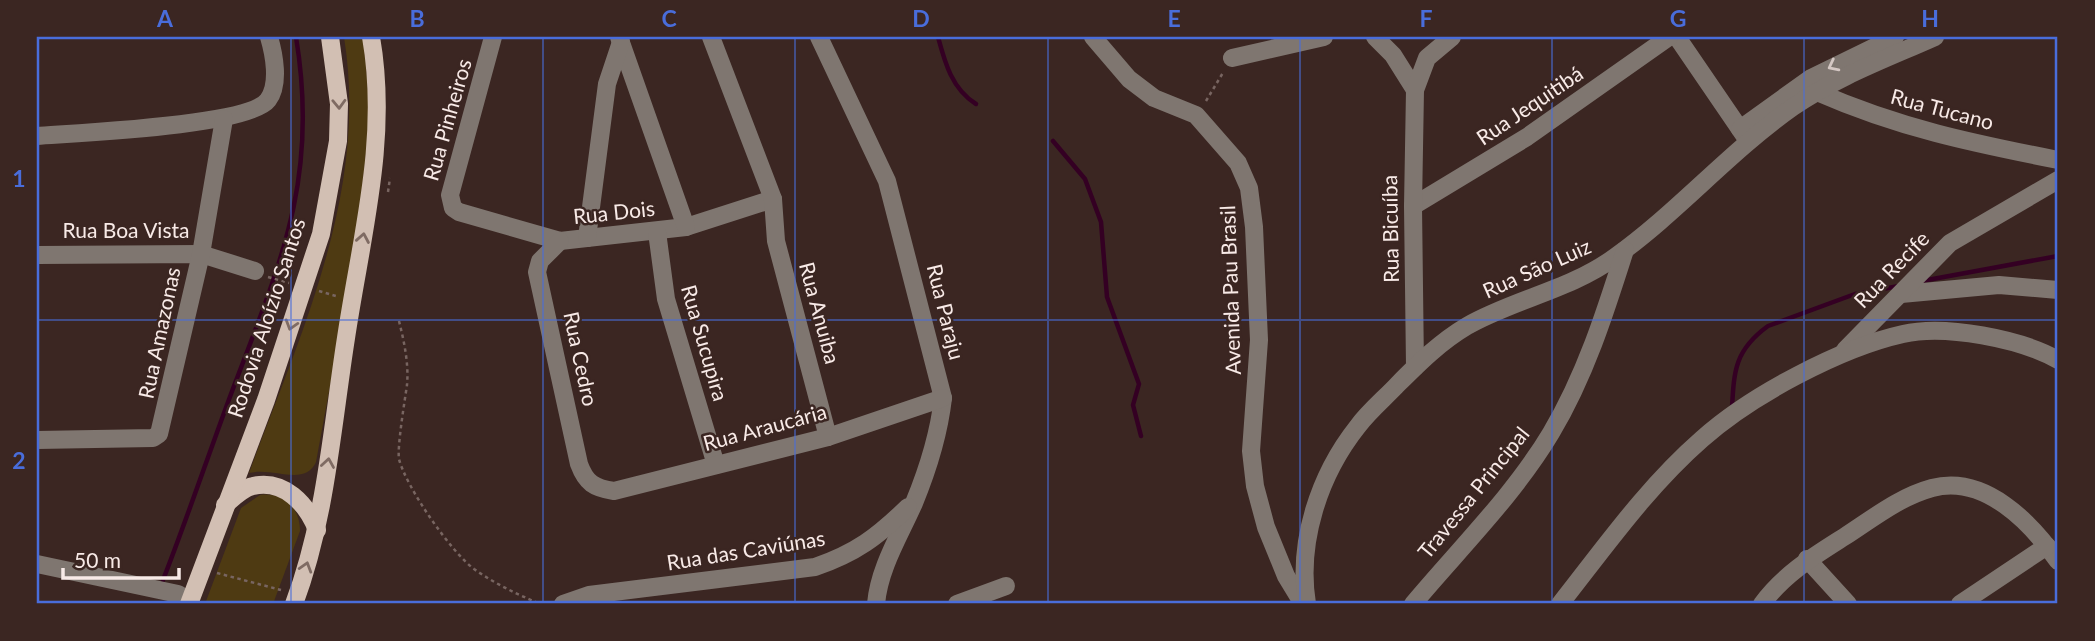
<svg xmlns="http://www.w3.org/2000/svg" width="2095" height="641" viewBox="0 0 2095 641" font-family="Lato,sans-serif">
<rect width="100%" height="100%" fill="#3b2622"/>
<g fill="#4e3a12">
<path d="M344,37H364L370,117L356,245L316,462C305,487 274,467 249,473C301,332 369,191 344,37Z"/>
<path d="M260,495C283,492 300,507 300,531L273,604H205L241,508Z"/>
</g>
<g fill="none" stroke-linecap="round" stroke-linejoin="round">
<g stroke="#340023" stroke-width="4.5">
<path d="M938,37C945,63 952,89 976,104"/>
<path d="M1053,141L1085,179L1101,222L1107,297L1139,384L1133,405L1141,436"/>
<path d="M1922,281L2058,256"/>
<path d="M1732,408C1734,370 1735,350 1768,326L1855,294L1899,286"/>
<path d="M163,580C188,516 210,450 234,386C282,260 319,175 296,37"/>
</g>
<g stroke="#786561" stroke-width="2.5" stroke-dasharray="3.5 3.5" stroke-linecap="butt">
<path d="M1206,101L1224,71"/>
<path d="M388,192L390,178"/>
<path d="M268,277L289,283"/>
<path d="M319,291L336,296"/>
<path d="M399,321C404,341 409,364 407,385C405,399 397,447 399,459C406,487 451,552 474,569C495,584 517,594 540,604"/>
<path d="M244,407L254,380"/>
<path d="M217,573L281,590"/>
</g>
<g stroke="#7f7670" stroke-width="18">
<path d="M493,37L450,195L453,208L459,212L560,241L686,227L773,199"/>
<path d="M619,37L686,227"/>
<path d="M711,37L773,199L776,241L828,437"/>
<path d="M819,37L887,181L943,398C939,433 928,469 914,503C900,535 879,568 876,604"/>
<path d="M1093,37L1129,79L1154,98L1196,115L1238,163L1249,188L1254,227L1259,340L1251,451L1255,486L1266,527L1286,576L1303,604"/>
<path d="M1375,37L1393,55L1415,90"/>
<path d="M1677,37L1746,138"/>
<path d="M1232,58L1324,37"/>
<path d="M1817,92C1899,128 1972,143 2058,160"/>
<path d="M1740,129L1811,78L1895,37"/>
<path d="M37,136C76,133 249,126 268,100C280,84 274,54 269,37"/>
<path d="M1413,206L1527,137L1669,37"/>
<path d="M657,232L666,299L716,465"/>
<path d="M587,238L607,84L621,42"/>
<path d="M560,241L540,261L537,272L579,464C586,483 594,488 614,491L828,437L943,398"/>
<path d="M37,255L201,254L255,271"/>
<path d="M1901,294L1999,285L2058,290"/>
<path d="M1845,350L1950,243L2058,180"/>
<path d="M1415,367L1413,206L1415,90L1427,58L1452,37"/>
<path d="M37,440L153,438L159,434L201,254L224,119"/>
<path d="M1807,559L1848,604"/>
<path d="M37,564L178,594L190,601"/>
<path d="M563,604L589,595L815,567C856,553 877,537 908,507"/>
<path d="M957,604L1006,586"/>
<path d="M1307,604C1297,542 1319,475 1358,426C1369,411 1385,398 1398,384C1419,363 1440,342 1467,326C1514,299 1570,290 1615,257C1678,212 1729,152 1793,107C1836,77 1888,58 1935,37"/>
<path d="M1413,604C1459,549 1514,495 1551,433C1585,376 1605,313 1625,250"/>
<path d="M1560,604C1605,547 1647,487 1702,439C1750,396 1840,348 1903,334C1945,324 2021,339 2058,360"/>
<path d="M1762,604C1784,574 1814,556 1844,537C1872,519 1899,497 1932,488C1985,474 2031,523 2058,561"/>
<path d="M1960,604L2047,546"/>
</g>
<g stroke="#d2bfb3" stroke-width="18">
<path d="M225,505C233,498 243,488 253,486C284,479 307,504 317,530"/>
<path d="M189,604L266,400L321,234L338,141L339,104L330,37"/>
<path d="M294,604C326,519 332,427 346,338C361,237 389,139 371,37"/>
</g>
</g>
<defs><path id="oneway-chevron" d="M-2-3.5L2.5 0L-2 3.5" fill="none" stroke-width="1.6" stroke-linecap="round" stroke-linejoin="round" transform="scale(1.75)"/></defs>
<use stroke="#d4c7c3" href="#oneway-chevron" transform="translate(1833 66) rotate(153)"/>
<g stroke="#7f6b63">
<use href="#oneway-chevron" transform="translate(339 104) rotate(88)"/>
<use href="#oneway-chevron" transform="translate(363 238) rotate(-80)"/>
<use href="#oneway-chevron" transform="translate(291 325) rotate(107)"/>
<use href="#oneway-chevron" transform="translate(328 463) rotate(-81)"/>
<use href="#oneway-chevron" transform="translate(306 567) rotate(-73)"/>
</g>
<path fill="none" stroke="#496ddb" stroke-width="2" stroke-opacity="0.55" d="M291,37V604M543,37V604M795,37V604M1048,37V604M1300,37V604M1552,37V604M1804,37V604M37,320H2058"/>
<g text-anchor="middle" stroke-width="5" stroke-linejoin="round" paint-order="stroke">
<g font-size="21" fill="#f8eae7" stroke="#3b2622">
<text transform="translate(1530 106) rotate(-34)" y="7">Rua Jequitibá</text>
<text transform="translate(1942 110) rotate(15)" y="7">Rua Tucano</text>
<text transform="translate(448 120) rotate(-74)" y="7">Rua Pinheiros</text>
<text transform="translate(614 213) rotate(-6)" y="7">Rua Dois</text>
<text transform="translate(1391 229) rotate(-91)" y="7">Rua Bicuíba</text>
<text x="126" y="238">Rua Boa Vista</text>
<text transform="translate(1537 269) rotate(-24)" y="7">Rua São Luiz</text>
<text transform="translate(1892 270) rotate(-46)" y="7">Rua Recife</text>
<text transform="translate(1231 290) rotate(-92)" y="7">Avenida Pau Brasil</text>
<text transform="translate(945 312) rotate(76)" y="7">Rua Paraju</text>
<text transform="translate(819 313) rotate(75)" y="7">Rua Anuiba</text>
<text transform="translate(267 318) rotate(-72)" y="7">Rodovia Aloízio Santos</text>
<text transform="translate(160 333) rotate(-78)" y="7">Rua Amazonas</text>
<text transform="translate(704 343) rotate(74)" y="7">Rua Sucupira</text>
<text transform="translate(580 359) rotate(78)" y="7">Rua Cedro</text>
<text transform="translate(765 428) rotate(-15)" y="7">Rua Araucária</text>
<text transform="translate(1474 493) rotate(-51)" y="7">Travessa Principal</text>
<text transform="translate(746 551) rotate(-9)" y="7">Rua das Caviúnas</text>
</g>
</g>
<rect width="2095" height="641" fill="none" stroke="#3b2622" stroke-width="77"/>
<path d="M63 568v10h116v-10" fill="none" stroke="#f8eae7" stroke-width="3.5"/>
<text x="74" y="568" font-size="21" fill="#f8eae7" stroke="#3b2622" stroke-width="5" paint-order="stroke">50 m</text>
<rect x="38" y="38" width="2018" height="564" fill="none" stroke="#496ddb" stroke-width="2.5"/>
<g font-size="23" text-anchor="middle" font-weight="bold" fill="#496ddb">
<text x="165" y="27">A</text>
<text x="417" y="27">B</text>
<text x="669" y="27">C</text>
<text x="921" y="27">D</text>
<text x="1174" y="27">E</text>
<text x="1426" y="27">F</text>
<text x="1678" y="27">G</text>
<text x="1930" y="27">H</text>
<text x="19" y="187">1</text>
<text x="19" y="469">2</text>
</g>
</svg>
